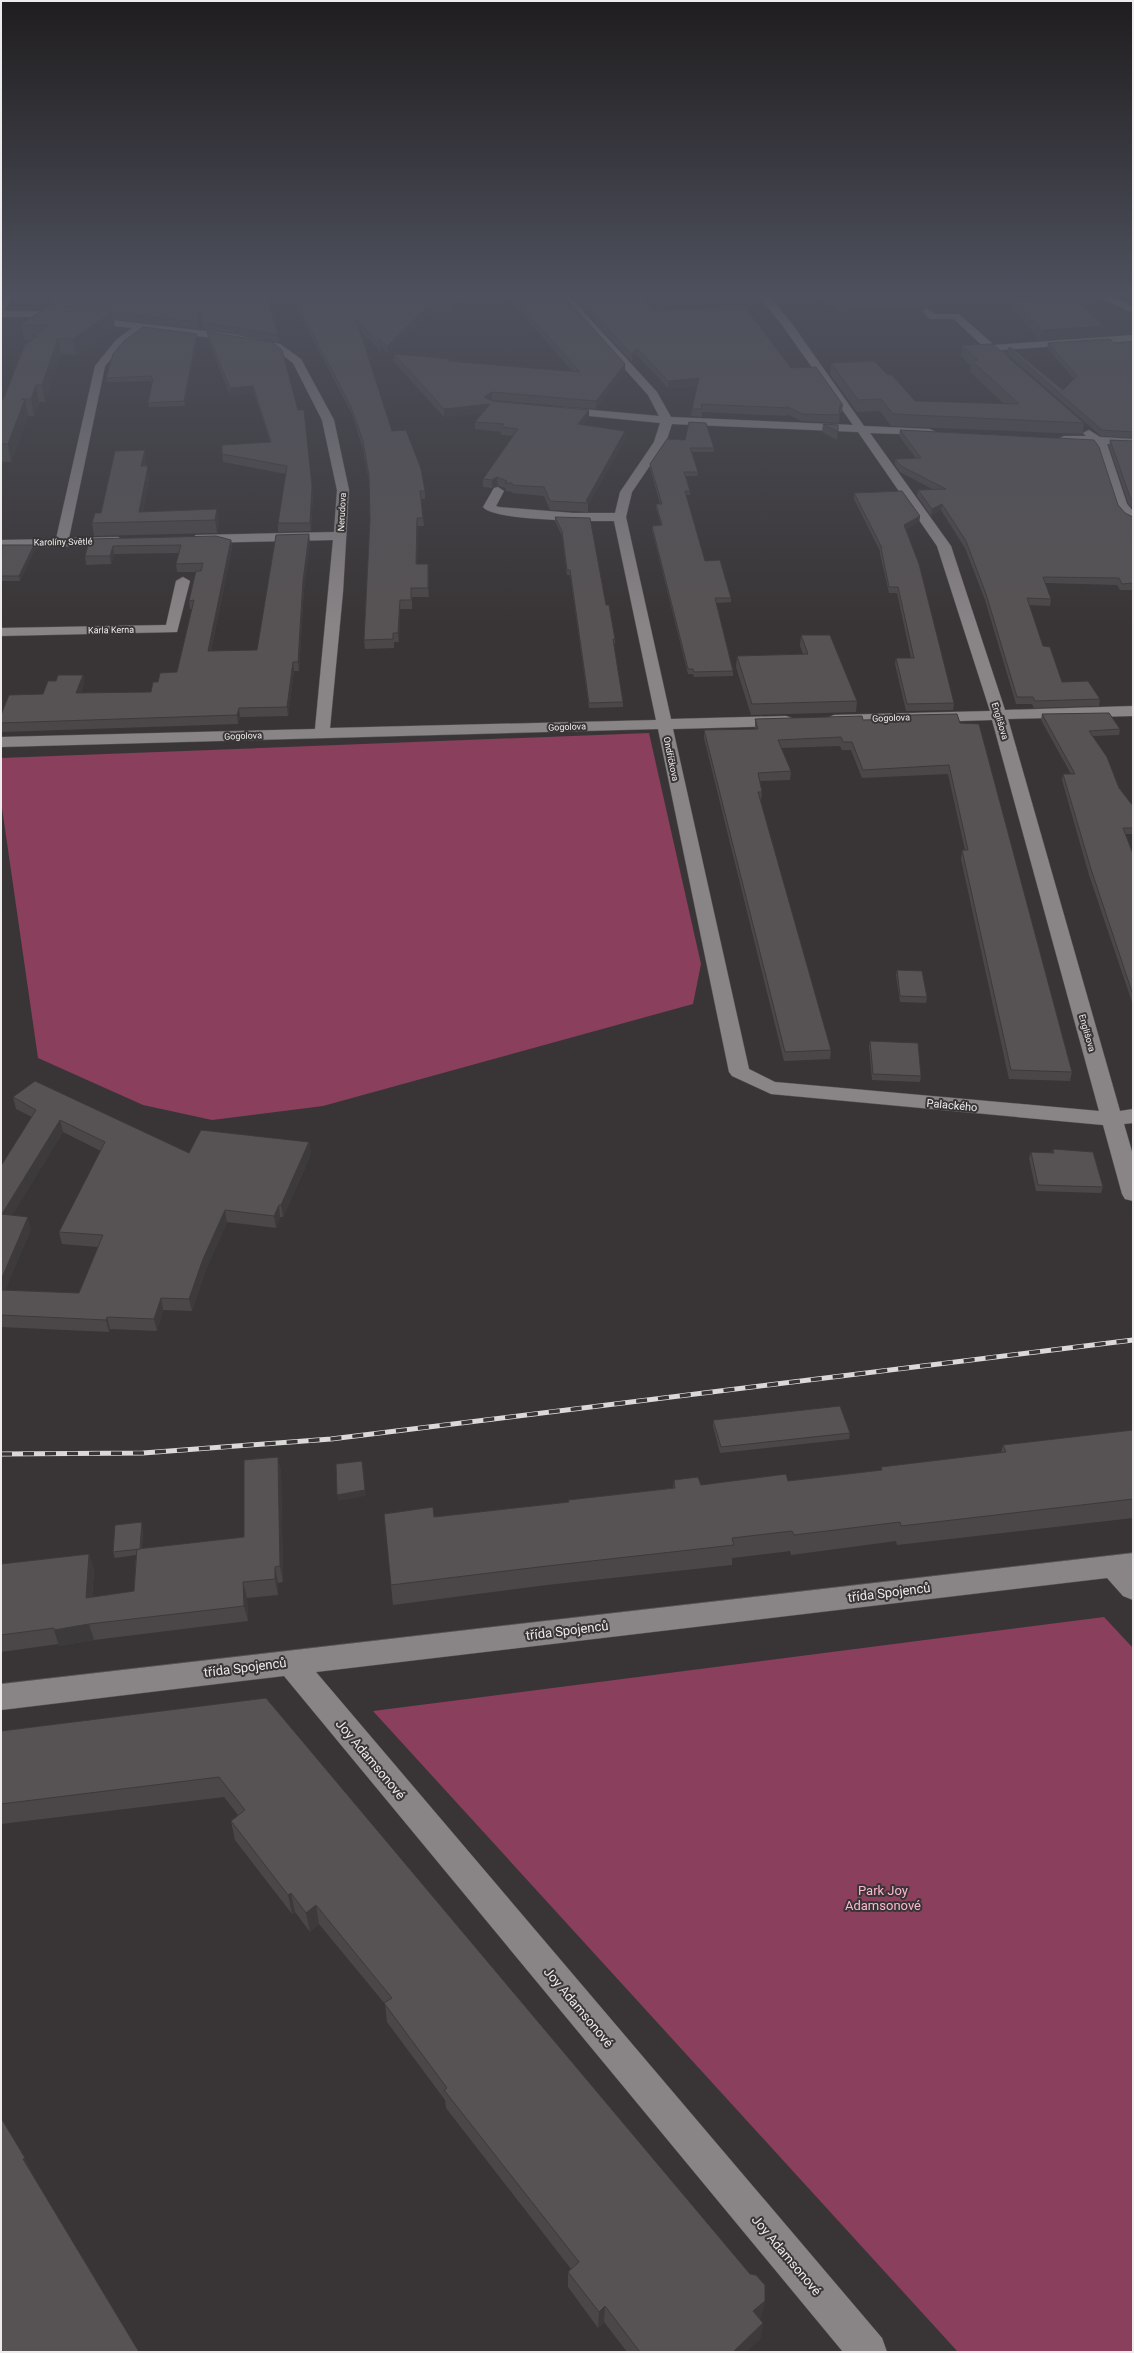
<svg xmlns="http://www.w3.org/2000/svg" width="1134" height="2353" viewBox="0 0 1134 2353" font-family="Roboto,sans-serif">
<rect width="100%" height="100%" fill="#393536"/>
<g fill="#8a3f5c">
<path d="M649,733L701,964L693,1004L323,1106L212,1120L143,1105L38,1058L1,801V758Z"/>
<path d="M1104,1617L1133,1648V2352H958L373,1711Z"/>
</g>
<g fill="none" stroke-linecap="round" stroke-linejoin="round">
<defs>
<g id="minor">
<path d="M559,296H569L657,392L671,417L853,425L782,325L759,296H769L790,321L864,426L930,429L936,432L930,435L870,433L951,546L1005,710L1133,706V716L1008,719L1120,1111L1133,1109V1123L1124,1124L1133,1155V1201L1125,1199L1122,1194L1103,1125L771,1094L732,1076L729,1072L658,729L1,747V737L315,729L333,540L196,543L190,539L196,535L334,532L337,490L322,420L293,363L273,348L231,340L143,330L124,344L105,366L69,538L118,537L125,541L118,545L1,548V540L56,539L95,366L116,340L132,328L35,317H1V311H35L231,334L280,344L301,359L334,420L349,490L343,592L330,728L656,720L614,521C593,521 493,521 483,507L494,488L498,487L504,491L496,506L499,507L573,513H615L620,492L654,442L660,423L559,413L553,410L559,407L659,416L648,395ZM672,424L858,432L937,546L990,711L834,715L829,717L826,720L829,723L834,725L992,720L1099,1111L775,1082L749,1069L673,729L786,726L792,724L794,721L792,718L786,716L671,719L626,517L632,492L666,442Z"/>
<path d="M1098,296H1111L1133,306V313Z"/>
<path d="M927,308L935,314H959L994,345L1133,335V341L1001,350L1014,363L1009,366L987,350L954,319H930L922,311Z"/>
<path d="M1089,430L1100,437L1133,439V445L1107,444L1127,504L1133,511V523C1112,518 1102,466 1097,447L1093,444L1064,442L1058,439L1064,436H1086L1083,433Z"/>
<path d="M183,577L190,581L177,632L1,636V628L166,625L176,581Z"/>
<path d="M1133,1553V1600L1123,1596L1107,1578L316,1672L882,2338L887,2352H843L284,1676L1,1710V1684Z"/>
</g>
<path id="tertiary" d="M3,296H13L4,311L1,312Z"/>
</defs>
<use href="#minor" stroke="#555253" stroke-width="1"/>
<use href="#tertiary" stroke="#555253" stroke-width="1"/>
<use href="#minor" fill="#898486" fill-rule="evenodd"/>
<use href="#tertiary" fill="#898486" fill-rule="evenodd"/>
<defs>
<path id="rail" d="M1,1454L143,1453L331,1439L1133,1340"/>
</defs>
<use href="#rail" stroke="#dbd8d8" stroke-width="5"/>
<use href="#rail" stroke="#393536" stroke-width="3.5" stroke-dasharray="11" stroke-linecap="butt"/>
</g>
<g fill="#4b4748" fill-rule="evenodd">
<path d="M267,296L278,335L279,342L204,329L200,319L199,329L114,319L115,328L76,355L61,354L45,402H39L34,416H28L11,462H1V400H3L31,340H25L21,324L51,305Z"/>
<path d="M290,296H468L453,312L431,311L387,353L381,346V352L359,329L392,431L425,491V499H421L424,526H418L417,564H428L429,597H412V609H400L399,642H394V648L365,649L364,640L370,520L369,481L363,449L352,414Z"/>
<path d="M508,296H564L625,364V371L596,409L492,400H491L589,418L583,425L625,439L588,505V512L550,510L544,496L512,493V492L506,491L505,488L498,486L492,488L483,487V479L513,436L501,435V432L475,429V422L482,413L444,417L394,362V354L451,362L573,372L524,316Z"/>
<path d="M571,296H639L655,311L791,368L843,405L842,412L840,413L839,423L801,421L787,414V416L702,412V417L691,416L692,409L697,386L668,388L637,355L632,362Z"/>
<path d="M818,296H929L932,299L931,305L838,311Z"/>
<path d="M1015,299L1103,326L1101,336L1040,340L1013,309Z"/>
<path d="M207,332L272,342L313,494L311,531L278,532V523L286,474L223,462L222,454L270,442L254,393L230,395L208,339Z"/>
<path d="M197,338L185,406L149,407L148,403L152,383L151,381L107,382L106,378Z"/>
<path d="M1133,340V438L1101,436L1007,354L1008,348L1063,390L1074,379L1047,348L1048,343H1114L1130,342Z"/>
<path d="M962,345L1084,423L1082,434L891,426L880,411L857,412L830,374L831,363L888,375L915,401L1004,404L970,372L971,366L961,356Z"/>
<path d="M823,424L838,425L837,440L822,432Z"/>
<path d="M900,430L1118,505L1125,513L1133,517V590H1120L1117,585L1045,583L1051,599L1050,606L1029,605L1043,646L1062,682L1100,699L1099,706L1034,708L1032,704H1016L985,600L965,548L941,510L931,516L917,496L918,490H934L900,472L895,465V459L916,458L899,436Z"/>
<path d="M667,439L714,448V452H692L698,472L697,476H686L690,491V495H686L705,561L731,598V602L716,603L733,671V676L694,677L693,674H688L652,530V526L661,525L656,508V504H660L650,468V464Z"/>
<path d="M1110,440L1133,441V509L1128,503L1109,446Z"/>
<path d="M146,462V466L149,478L143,512L217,509L219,522L217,533L94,536L92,523Z"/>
<path d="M854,493L920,516L919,522L906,529L954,703L953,710L906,711L895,664L896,658H911L897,593H889L880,554V551L854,499Z"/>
<path d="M555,517L606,605L615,639V644H613L623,702V707L589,708L570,575H567L562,536L555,521Z"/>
<path d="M90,539L231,540L232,548L211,651L257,650L310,542L304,589L299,671H294L288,716L240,717L238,724L1,732V715L43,694L56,681L83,675L84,683L81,693L151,692L158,682L177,672L192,609H190L189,601L196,572H177L176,564L179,553L114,554L111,564L86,565L85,556Z"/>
<path d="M1,546L35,549L20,581H1Z"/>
<path d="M801,635L857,701L856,712L751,715L736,667L737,656L803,654L800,646Z"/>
<path d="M1042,714L1120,729L1119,735L1093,736L1119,788L1133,806V834H1125L1133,854V1005L1089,875L1062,780L1063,774H1071L1041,720Z"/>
<path d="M910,715L960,723L1072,1072L1070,1081L1009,1079L961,859L962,850H965L948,774L862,778L851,750H842L840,746L781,748L791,771L790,780L760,781L762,792L761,800H760L831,1050L830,1059L784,1061L704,738V730L755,729V719L863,720L909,719Z"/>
<path d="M897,970L927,997L926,1003L900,1002L896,975Z"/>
<path d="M870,1041L921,1076L920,1082L872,1080L869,1047Z"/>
<path d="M13,1097L189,1153L309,1142L311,1154L283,1217H280L276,1228L227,1222L205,1272L192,1311L163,1310L157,1331L110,1329L109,1332L1,1327V1166L32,1117L16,1109ZM63,1132L101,1151L59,1232L62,1244L98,1247L79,1293L5,1290L31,1229L12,1215Z"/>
<path d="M1053,1149L1103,1187L1101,1193L1036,1191L1029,1158L1031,1152L1052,1153Z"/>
<path d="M713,1420L850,1433L849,1439L720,1453L713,1426Z"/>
<path d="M1133,1430V1518L897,1545L896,1541L791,1555L790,1551L732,1558V1565L547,1585L393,1605L391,1585L434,1517L568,1502V1500L673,1488L674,1480L701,1485L788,1481L881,1470V1467L1001,1453L1003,1445Z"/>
<path d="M278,1457L281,1473L283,1582L278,1583V1595L247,1598L248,1621L94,1640L59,1646L58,1644L1,1652V1564L89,1554L94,1570L92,1597L134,1591L136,1555L115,1558L113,1552L143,1528L142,1549L244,1537Z"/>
<path d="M266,1698L765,2301L761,2317L759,2319L763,2323L760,2339L746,2352H627L604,2322L598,2328L568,2287V2272L571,2269L446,2108L445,2100L387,2022L385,2004L319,1924L310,1932L295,1912L292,1914L235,1840L231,1821L238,1815L224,1797L1,1824V1731Z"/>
</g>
<g fill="#3d3a3b">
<path d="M462,296H468L453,312V306Z"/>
<path d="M430,304L431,311L387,353V346Z"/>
<path d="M112,312L115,328L76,355L73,339Z"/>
<path d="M199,312L200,319L199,329L198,322Z"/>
<path d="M1103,326L1101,336L1040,340L1042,330Z"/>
<path d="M197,334V338L185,406L184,401Z"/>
<path d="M58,338L61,354L45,402L42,385Z"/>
<path d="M637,348V355L632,362V355Z"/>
<path d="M625,364V371L596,409V401Z"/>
<path d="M699,378V385L668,388V381Z"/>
<path d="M36,385L39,402L34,416L31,399Z"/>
<path d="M253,386L254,393L230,395V388Z"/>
<path d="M492,392V400L485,405L484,397Z"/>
<path d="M25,399L28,416L11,462L8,444Z"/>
<path d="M490,404V412L444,417V409Z"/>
<path d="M589,410V418L578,432V424Z"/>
<path d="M625,431V439L588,505V503L586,501Z"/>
<path d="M145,450L146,462L143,478L141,466Z"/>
<path d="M148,466L149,478L141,522L139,512Z"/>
<path d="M497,477L498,486L492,488V480Z"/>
<path d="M312,486L313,494L311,531L310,523Z"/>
<path d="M942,504L941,510L931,516L932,509Z"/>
<path d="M217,509L219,522L217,533L215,520Z"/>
<path d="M920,516L919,522L903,531L904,525Z"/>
<path d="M417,518L418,526L417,573L416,564Z"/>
<path d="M309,534L310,542L304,589L299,671L298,662L303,581Z"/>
<path d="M231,540L232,548L209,660L208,651Z"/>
<path d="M34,545L35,549L20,581L19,576Z"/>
<path d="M113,546L114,554L111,564L110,556Z"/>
<path d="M428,564L429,573V597L428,588Z"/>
<path d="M400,600V609L399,642L398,633Z"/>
<path d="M293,662L294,671L288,716L287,707Z"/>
<path d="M83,675L84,683L78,702L76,693Z"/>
<path d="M239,708L240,717L238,724L237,715Z"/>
<path d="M60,1120L63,1132L6,1226L2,1214Z"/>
<path d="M309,1142L311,1154L283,1217L281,1205Z"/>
<path d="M279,1205L280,1217L276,1228L274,1216Z"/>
<path d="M225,1210L227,1222L205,1272L192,1311L189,1299L203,1259Z"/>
<path d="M28,1217L31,1229L1,1300V1280Z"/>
<path d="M161,1298L163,1310L157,1331L154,1319Z"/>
<path d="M107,1317L110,1329L109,1332L106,1320Z"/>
<path d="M278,1457L281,1473L283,1582L280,1566Z"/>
<path d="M362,1461L366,1496L338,1501L337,1495Z"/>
<path d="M142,1522L143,1528L141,1555L140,1549Z"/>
<path d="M89,1554L94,1570L90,1614L86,1598Z"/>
<path d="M275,1567L278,1583V1595L275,1579Z"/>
<path d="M243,1582L247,1598L248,1621L244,1606Z"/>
<path d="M89,1624L94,1640L59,1646L54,1630Z"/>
<path d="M291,1893L295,1912L292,1914L288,1895Z"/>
<path d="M316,1905L319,1924L310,1932L306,1913Z"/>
<path d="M25,2158L34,2176L32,2177L23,2159Z"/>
<path d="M765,2301L761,2317L750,2326L753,2311Z"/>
<path d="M605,2306L604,2322L598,2328L599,2312Z"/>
<path d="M763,2323L760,2339L746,2352H733Z"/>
</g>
<g fill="#575354" stroke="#3d3a3b">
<path d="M52,296H267L278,335L203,322L199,312L198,322L51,305Z"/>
<path d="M293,296H462L453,306L430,304L387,346L378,337L381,345L356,319L392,431L406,430L421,469L425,491H420L423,518H417L416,564H428V588H411V600H400L398,633H393V639L364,640L370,520L369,475L363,441L351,407Z"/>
<path d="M513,296H564L625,364L596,401L492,392L484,397L492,401L589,410L578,424L625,431L586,501L588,503L550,501L544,487L512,485V483H505L507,481L497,477L492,480L483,479L518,429L501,427L504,424L475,422L490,404L444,409L394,354L450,359L448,361L580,372L523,309Z"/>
<path d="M578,296H639L655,311L745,307L791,368L816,367L843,405H840L839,415L802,414L786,406L788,408L701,404L702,409H692L699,378L668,381L637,348L632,355Z"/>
<path d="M828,296H929L932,299L839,304Z"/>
<path d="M1075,298L1103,326L1042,330L1015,299Z"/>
<path d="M48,304L112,312L73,339L58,338L42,385H36L31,399H21H25L8,444H1V400H3L25,344L38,336H32L48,326L21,324L48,307Z"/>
<path d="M143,327L197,334L184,401L148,403L153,379H151L152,376L106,378L113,354L124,341Z"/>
<path d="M207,332L272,342L282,350L298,410H304L312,486L310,523H278L287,466L222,454V445L271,442L253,386L230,388Z"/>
<path d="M1110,339L1114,343L1130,342L1133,340V432L1102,430L1008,348H1012L1063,390L1077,376L1048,343Z"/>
<path d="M993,344L1084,423L893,414L881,399L858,400L831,363L874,361L888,375H892L915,401L1019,404L972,361L978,360L962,345Z"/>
<path d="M689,422L706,423L714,448H690L698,472H684L690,491H685L705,561L720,560L731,598H715L733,671L694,672L693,669H688L652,526L662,525L656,504H662L650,464L667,439L685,440Z"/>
<path d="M823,424L838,425V432Z"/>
<path d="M900,430L1094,440L1099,447L1118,505L1125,513L1133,517V583L1122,584L1119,578L1043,577L1051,599L1027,598L1043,646L1050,647L1062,682L1088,681L1100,699L1035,701L1033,697H1017L986,594L966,541L942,504L932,509L918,490L946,489L901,466L895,459L921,458Z"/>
<path d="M1110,440L1133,441V501L1130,497Z"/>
<path d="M145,450L141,466H148L139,512L217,509L215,520L92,523L95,513H101L115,451Z"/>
<path d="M902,491L920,516L904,525L919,564L954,703L907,704L896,658H914L898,587H889L881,548H882L854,493Z"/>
<path d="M555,517L590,518L606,605H609L615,639H613L623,702L589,703L570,570H567L562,531Z"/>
<path d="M309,534L303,581L298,662H293L287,707L239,708L237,715L1,723V715L9,695L43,694L48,681H56L58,675H83L76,693L151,692L153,682H158L160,673L177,672L194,600L189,601L196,571H201L203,563L176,564L181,545L113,546L110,556H85L90,539L216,536L231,540L208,651L257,650L276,535Z"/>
<path d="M2,545H34L19,576H1Z"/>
<path d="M801,635H830L857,701L752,704L737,656L808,654Z"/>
<path d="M1109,713L1120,729L1089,731L1107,757L1119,788L1133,806V828H1123L1133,854V995L1091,869L1063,774H1075L1042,714Z"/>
<path d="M957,714L960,723L979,724L1072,1072L1011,1070L962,850H968L949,765L863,770L852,742H843L841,737L778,740L791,771L758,773L762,792H758L831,1050L785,1052L704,730L758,729L755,719L862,716L863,720L910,719V715Z"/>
<path d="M897,970L922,971L927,997L900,996Z"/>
<path d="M870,1041L918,1043L921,1076L873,1074Z"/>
<path d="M35,1081L189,1153L201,1130L309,1142L281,1205H279L274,1216L225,1210L203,1259L189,1299L161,1298L154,1319L107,1317L106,1320L1,1315V1290L79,1293L103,1235L59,1232L105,1142L60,1120L2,1214L28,1217L1,1280V1166L36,1110L13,1097Z"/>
<path d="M1053,1149L1093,1152L1103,1187L1038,1185L1031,1152L1054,1153Z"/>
<path d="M840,1406L850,1433L721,1447L713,1420Z"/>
<path d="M1133,1430V1499L901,1526L900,1522L794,1535L792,1531L732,1538L734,1545L547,1566L391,1585L384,1514L433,1507L434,1517L569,1502L568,1500L675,1488L674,1480L698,1477L701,1485L786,1474L788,1481L882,1470L881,1467L1006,1452L1003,1445Z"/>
<path d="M278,1457L280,1566L275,1567V1579L243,1582L244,1606L89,1624L54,1630V1628L1,1635V1564L89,1554L86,1598L134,1591L137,1549L244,1537V1460Z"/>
<path d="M362,1461L365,1490L337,1495L336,1464Z"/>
<path d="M142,1522L140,1549L113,1552L115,1525Z"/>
<path d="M266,1698L750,2274L756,2275L765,2285V2301L753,2311L763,2323L733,2352H640L605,2306L599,2312L568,2272L579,2262L444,2090L447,2088L384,2003L392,1998L316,1905L306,1913L291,1893L288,1895L231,1821L245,1810L219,1777L1,1804V1731Z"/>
<path d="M1,2118L25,2158L23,2159L139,2352H3L1,2349Z"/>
</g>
<linearGradient id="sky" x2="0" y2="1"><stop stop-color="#1f1d1e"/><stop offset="0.47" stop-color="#4e515d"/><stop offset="1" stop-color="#4e515d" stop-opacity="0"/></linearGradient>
<rect width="1134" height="626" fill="url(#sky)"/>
<g text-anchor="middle" stroke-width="4" stroke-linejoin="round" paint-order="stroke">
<g font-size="9" fill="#edebeb" stroke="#393536">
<text transform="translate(342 512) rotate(-87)" y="3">Nerudova</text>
<text transform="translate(63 542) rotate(-1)" y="3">Karolíny Světlé</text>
<text transform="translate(111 630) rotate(-1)" y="3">Karla Kerna</text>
<text transform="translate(891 718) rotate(-2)" y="3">Gogolova</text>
<text transform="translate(1000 721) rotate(73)" y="3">Englišova</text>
<text transform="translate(567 727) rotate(-2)" y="3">Gogolova</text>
<text transform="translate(243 736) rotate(-2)" y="3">Gogolova</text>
<text transform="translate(671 759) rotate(78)" y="3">Ondříčkova</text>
<text transform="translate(1087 1033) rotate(74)" y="3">Englišova</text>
</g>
<g font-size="11" fill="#edebeb" stroke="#393536">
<text transform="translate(952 1105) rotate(5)" y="4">Palackého</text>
</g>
<g font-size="13" fill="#edebeb" stroke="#393536">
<text transform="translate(889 1592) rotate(-7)" y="5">třída Spojenců</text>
<text transform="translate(567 1630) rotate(-7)" y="5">třída Spojenců</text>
<text transform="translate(245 1667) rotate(-7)" y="5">třída Spojenců</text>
<text transform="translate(371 1759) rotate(50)" y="5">Joy Adamsonové</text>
<text transform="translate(579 2007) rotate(50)" y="5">Joy Adamsonové</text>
<text transform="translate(787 2255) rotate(50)" y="5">Joy Adamsonové</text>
</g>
<g font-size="13" fill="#feb7cf" stroke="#393536">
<text x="883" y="1895">Park Joy<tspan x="883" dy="15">Adamsonové</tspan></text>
</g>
</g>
<rect width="1134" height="2353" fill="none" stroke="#edebeb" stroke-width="4"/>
</svg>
